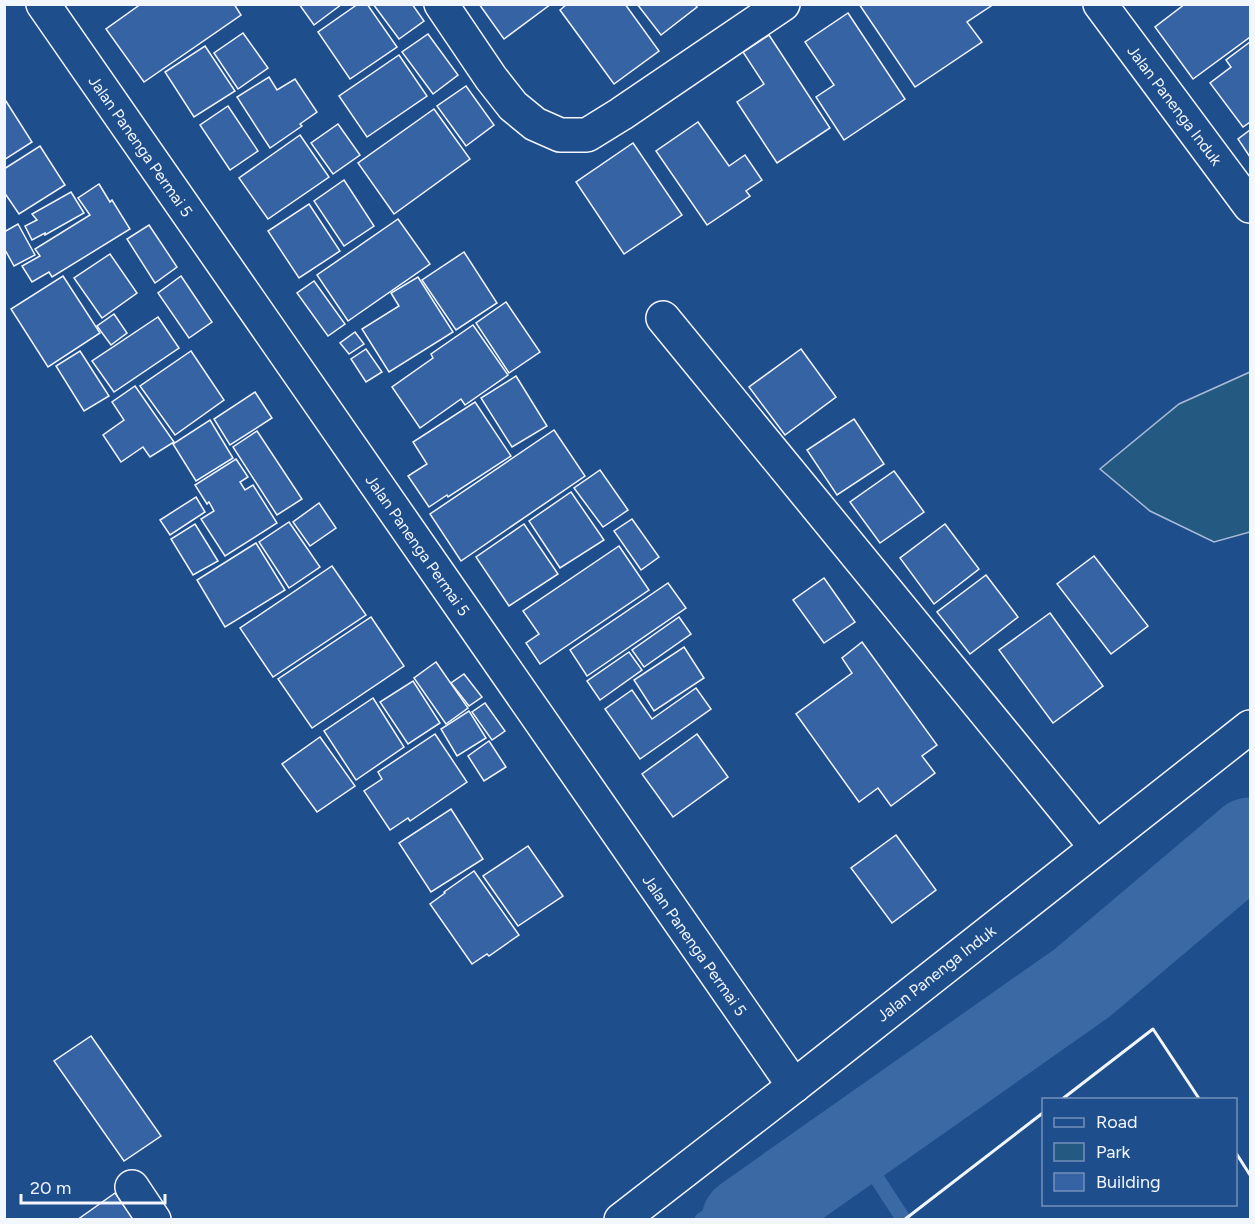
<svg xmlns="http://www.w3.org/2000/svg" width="1255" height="1224" viewBox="0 0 1255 1224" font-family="Figtree,sans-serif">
<rect width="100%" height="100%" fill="#1f4e8c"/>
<path fill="#245a82" stroke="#a8bbd7" stroke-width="1.5" d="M1250,372V532L1214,542L1150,511L1100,469L1179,404Z"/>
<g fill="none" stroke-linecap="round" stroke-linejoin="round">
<g stroke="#3b69a3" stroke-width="15">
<path d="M854,1143L904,1220"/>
<path d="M702,1220L978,1025L1250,822"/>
</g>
<path stroke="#3b69a3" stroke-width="87" d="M745,1220L1082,983L1250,841"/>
</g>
<g fill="#3563a3" stroke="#f2f6ff" stroke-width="1.5">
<path d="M141,4H234L241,15L144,82L106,29Z"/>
<path d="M299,4H342L314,25Z"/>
<path d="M358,4H367L397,47L350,79L318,32Z"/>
<path d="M373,4H412L424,21L399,39Z"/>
<path d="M479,4H551L504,39Z"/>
<path d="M567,4H625L659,51L614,84L560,10Z"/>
<path d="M637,4H695L697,7L661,35Z"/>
<path d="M859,4H994L967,22L982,42L915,87Z"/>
<path d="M1185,4H1250V37L1193,79L1155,27Z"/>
<path d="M848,13L905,99L844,140L816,97L834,85L805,42Z"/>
<path d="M243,33L268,68L238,89L214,53Z"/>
<path d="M428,34L458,75L433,94L402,52Z"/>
<path d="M769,35L830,128L777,163L737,102L764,84L743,52Z"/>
<path d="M1250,42V122L1243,127L1210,83L1231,67L1226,60Z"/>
<path d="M205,46L235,91L194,117L165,72Z"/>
<path d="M399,55L427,96L367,137L339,96Z"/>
<path d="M269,77L277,90L295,79L317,112L300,124L302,126L270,148L237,97Z"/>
<path d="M466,86L494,125L466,146L437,106Z"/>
<path d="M4,98L32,142L4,160Z"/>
<path d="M228,106L258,151L230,170L200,125Z"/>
<path d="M434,109L470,159L394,214L358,163Z"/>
<path d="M698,122L729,166L745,155L762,180L746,191L750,196L707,225L656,151Z"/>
<path d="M338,124L360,155L333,174L311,143Z"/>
<path d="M1250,130V157L1238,139Z"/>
<path d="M300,135L329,177L268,219L239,178Z"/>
<path d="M633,143L682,215L624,254L576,182Z"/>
<path d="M40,146L65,185L19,214L4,192V169Z"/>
<path d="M344,180L374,226L344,246L314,201Z"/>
<path d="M99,184L110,202L112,200L130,229L52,277L49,272L32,282L22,266L40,256L35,249L90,215L78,198Z"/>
<path d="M71,192L84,213L45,235V233L32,240L25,226L37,220L32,214Z"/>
<path d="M309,204L340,251L299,278L268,231Z"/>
<path d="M398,219L430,264L348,321L317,275Z"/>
<path d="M18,224L35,255L14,266L4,248V232Z"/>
<path d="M149,225L177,267L155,283L127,239Z"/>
<path d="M464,252L497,303L456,330L422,280Z"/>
<path d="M110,254L137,293L102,318L74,278Z"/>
<path d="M63,276L100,333L48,367L11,309Z"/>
<path d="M181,276L212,322L189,338L158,293Z"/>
<path d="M418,277L453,332L389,372L362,329L399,306L391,293Z"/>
<path d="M314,281L345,324L328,336L297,293Z"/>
<path d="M506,302L540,352L509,373L476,323Z"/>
<path d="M114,314L127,333L111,345L97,326Z"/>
<path d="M158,317L179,348L114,392L92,361Z"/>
<path d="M473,325L508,375L465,405L461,399L420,428L392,387L433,358L431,354Z"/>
<path d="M355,332L364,344L349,354L340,343Z"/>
<path d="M366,349L382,372L366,382L351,359Z"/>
<path d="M801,349L836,397L785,435L749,387Z"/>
<path d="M80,351L109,396L84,411L56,366Z"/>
<path d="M191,351L224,400L175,435L140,386Z"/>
<path d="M516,376L547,426L512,447L481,398Z"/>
<path d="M135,386L174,442L150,457L143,447L121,462L103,435L124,420L112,402Z"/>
<path d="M255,392L272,418L230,445L214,419Z"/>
<path d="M475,402L511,456L448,497L447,495L429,507L408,476L427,464L413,442Z"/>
<path d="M854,419L884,464L837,495L807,450Z"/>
<path d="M210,420L233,458L196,481L173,444Z"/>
<path d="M554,430L585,476L461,561L430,514Z"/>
<path d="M257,431L302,499L277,515L233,447Z"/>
<path d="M236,459L248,477L240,482L245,490L253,485L277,523L225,556L201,519L214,511L209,502L207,504L195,485Z"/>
<path d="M600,470L628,510L603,527L574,488Z"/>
<path d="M894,471L924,512L880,543L850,502Z"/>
<path d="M571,492L604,540L560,568L529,521Z"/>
<path d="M196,497L205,512L170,535L160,520Z"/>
<path d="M319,503L336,528L310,546L293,522Z"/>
<path d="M632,519L659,557L641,570L614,531Z"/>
<path d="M289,522L320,567L289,588L259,542Z"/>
<path d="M195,524L218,561L193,575L171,539Z"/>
<path d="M524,524L558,574L509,606L476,557Z"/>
<path d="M945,524L979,569L934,604L900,558Z"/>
<path d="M256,543L285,590L225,627L197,580Z"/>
<path d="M619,546L649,590L540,664L526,643L539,634L523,611Z"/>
<path d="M1094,556L1148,626L1111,654L1057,584Z"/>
<path d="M332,566L366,615L273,677L240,628Z"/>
<path d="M986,575L1018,617L970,654L937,612Z"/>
<path d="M824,578L855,622L824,643L793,600Z"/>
<path d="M668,583L686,608L587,676L570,650Z"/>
<path d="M1050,613L1103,686L1053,723L999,650Z"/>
<path d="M371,617L404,666L312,728L278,679Z"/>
<path d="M679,617L691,634L644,667L632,650Z"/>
<path d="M862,642L937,745L922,756L935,773L891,806L878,788L859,802L796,714L852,673L842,658Z"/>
<path d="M684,647L704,678L654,711L634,680Z"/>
<path d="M629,652L642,670L600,700L587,681Z"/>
<path d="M436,662L468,708L446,724L414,678Z"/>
<path d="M464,674L482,697L469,706L451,683Z"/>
<path d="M413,681L440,723L408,744L380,702Z"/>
<path d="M696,688L711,709L640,759L605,709L632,690L652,719Z"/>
<path d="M373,698L404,747L356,780L324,731Z"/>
<path d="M485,703L505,731L492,740L472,712Z"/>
<path d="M469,711L486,738L457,756L441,729Z"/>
<path d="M435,734L467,782L410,821L408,818L390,830L364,791L382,779L378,772Z"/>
<path d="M697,734L728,777L673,817L642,774Z"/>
<path d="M320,737L355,786L317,812L282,764Z"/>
<path d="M489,741L506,767L484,781L468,756Z"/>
<path d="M451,809L483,859L431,892L399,843Z"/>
<path d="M896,835L936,890L892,923L851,868Z"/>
<path d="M528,846L563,896L518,926L483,876Z"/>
<path d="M474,871L519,935L489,956L487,954L472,964L430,904L445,893L444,892Z"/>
<path d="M91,1036L161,1136L124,1161L54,1061Z"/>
<path d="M115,1193L134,1220H77Z"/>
</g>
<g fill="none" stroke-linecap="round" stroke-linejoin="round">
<defs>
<g id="street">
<path d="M43,4L794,1086"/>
<path d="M441,4L491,78L513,106L535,124L560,135H587L621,114L783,4"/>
<path d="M1100,4L1250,206"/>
<path d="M663,318L1096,847"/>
<path d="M132,1187L154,1220"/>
<path d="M621,1220L794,1086L1250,727"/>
</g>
</defs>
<use href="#street" stroke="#f2f6ff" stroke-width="36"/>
<use href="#street" stroke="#1f4e8c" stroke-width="33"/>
<g stroke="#f2f6ff" stroke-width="3">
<path d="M1061,1100L1153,1029L1200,1100"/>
<path d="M1236,1153L1250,1175"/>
<path d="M904,1220L1044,1112"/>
</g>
</g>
<g text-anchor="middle" stroke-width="4.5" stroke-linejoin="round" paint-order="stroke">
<g font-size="16" fill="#f2f6ff" stroke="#1f4e8c">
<text transform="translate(1175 105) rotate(53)" y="6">Jalan Panenga Induk</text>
<text transform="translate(141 146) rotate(55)" y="6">Jalan Panenga Permai 5</text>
<text transform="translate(418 545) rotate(55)" y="6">Jalan Panenga Permai 5</text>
<text transform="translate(695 945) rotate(55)" y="6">Jalan Panenga Permai 5</text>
<text transform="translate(936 973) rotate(-38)" y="6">Jalan Panenga Induk</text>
</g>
</g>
<rect width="1255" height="1224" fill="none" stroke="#f2f6ff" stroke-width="12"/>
<rect x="1042" y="1098" width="195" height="108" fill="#1f4e8c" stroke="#7391ba" stroke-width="1.5"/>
<rect x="1054" y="1118" width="30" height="9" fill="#1f4e8c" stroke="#7391ba" stroke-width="1.5"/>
<text x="1096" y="1128" font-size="18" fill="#f2f6ff">Road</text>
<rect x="1054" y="1143" width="30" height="18" fill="#245a82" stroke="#7391ba" stroke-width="1.5"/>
<text x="1096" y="1158" font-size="18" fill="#f2f6ff">Park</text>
<rect x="1054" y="1173" width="30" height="18" fill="#3563a3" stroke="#7391ba" stroke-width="1.5"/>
<text x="1096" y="1188" font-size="18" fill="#f2f6ff">Building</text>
<path d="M21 1194v9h144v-9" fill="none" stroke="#f2f6ff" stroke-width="3"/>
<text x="30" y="1194" font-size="18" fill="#f2f6ff" stroke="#1f4e8c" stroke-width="4.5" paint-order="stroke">20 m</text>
</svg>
